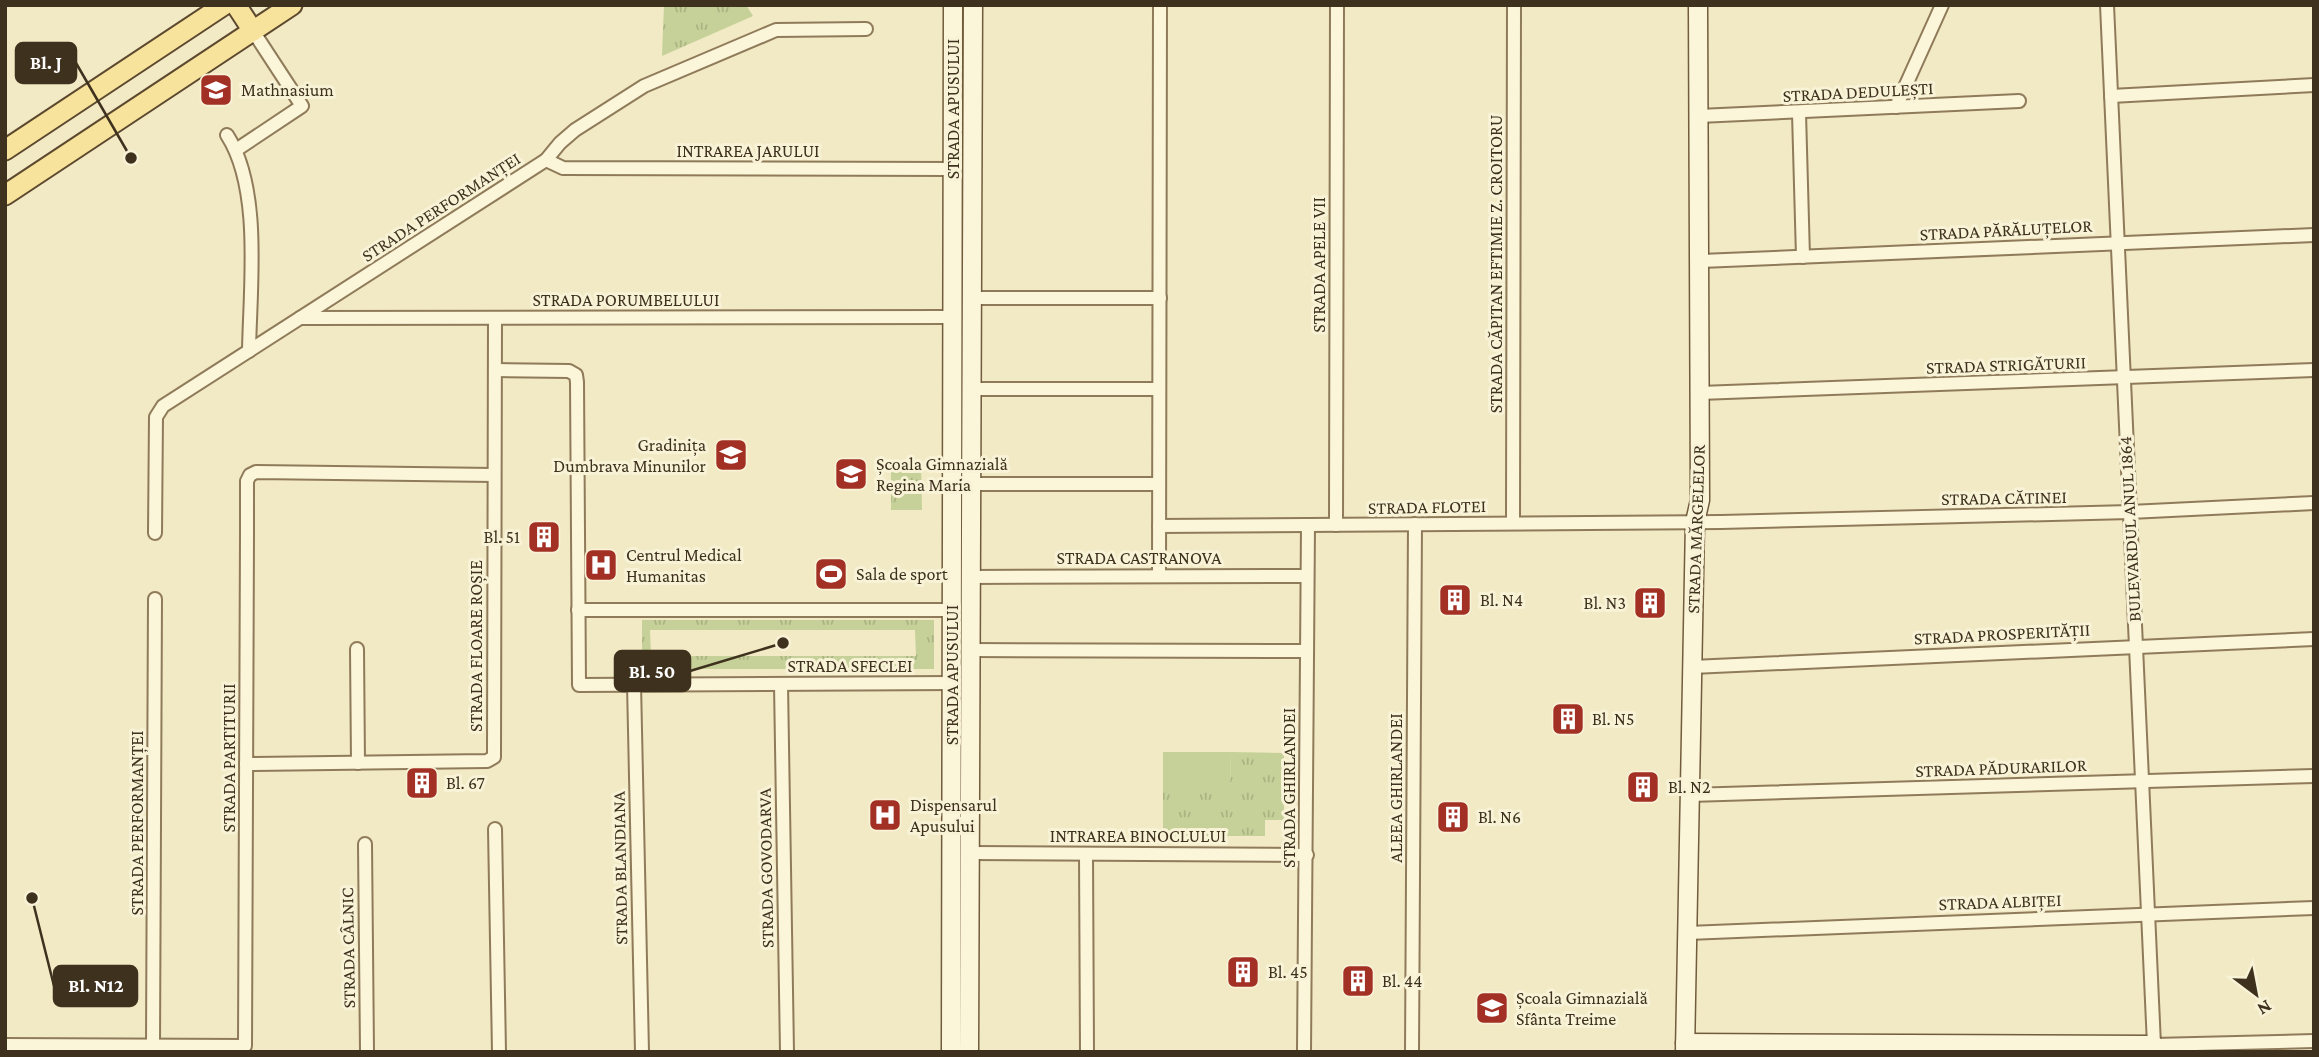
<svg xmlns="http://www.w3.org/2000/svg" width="2319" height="1057" viewBox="0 0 2319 1057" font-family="'Crimson Pro',serif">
<defs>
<pattern id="grass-tufts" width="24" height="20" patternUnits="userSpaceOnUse" patternTransform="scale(1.75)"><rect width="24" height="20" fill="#c5d198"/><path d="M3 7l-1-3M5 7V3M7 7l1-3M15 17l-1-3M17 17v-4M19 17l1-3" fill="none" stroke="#aab483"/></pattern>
</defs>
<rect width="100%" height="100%" fill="#f2e9c5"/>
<g fill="url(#grass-tufts)" fill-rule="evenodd">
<path d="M664,5H746L753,16L662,56Z"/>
<path d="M891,463H921L922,510H891Z"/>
<path d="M642,620H934V669H642ZM650,630H915L916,656H651Z"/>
<path d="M1231,752L1284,753V820H1265V836H1163V787H1230Z"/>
</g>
<path fill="#c5d198" d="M1163,752H1231L1230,787H1163Z"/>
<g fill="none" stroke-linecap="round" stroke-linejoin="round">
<defs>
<g id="street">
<path d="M2107,5L2154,1045L2314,1041"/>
<path d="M2111,96L2314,85"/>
<path d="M1896,107L1942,5"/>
<path d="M1799,113L1803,257"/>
<path d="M1699,116L2019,101"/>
<path d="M227,135C262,189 250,287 249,351"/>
<path d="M236,150L302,106L253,31"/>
<path d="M546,160L563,168L953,169"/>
<path d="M1701,261L2314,235"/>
<path d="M972,298H1160"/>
<path d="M300,318L953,317"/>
<path d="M495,370L569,371L576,375L577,382L579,685L952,683"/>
<path d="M971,389H1159"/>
<path d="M1700,393L2314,370"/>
<path d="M971,484H1159"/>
<path d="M1513,523L1514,5"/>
<path d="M1336,525L1337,5"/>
<path d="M1159,526L1721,522L2130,512L2314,503"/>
<path d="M155,533L156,417L163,406L546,160L560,143L575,130L644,86L776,30L866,29"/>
<path d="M1159,576L1160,5"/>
<path d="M971,577L1307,576"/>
<path d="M578,610H952"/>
<path d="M357,649L358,763"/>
<path d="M970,650L1307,651"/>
<path d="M1692,667L2314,639"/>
<path d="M634,684L642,1052"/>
<path d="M781,684L787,1052"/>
<path d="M246,764L487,761L494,757L495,318"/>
<path d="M1690,795L2314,776"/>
<path d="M495,829L499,1052"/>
<path d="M365,844L367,1052"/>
<path d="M970,853L1307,855"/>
<path d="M1086,854L1087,1052"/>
<path d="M1688,933L2314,908"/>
<path d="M5,1045L245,1046L247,534V481L250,475L256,472L494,475"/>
<path d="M153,1046L155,599"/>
<path d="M1304,1052L1308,525"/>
<path d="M1412,1052L1415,524"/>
</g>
<g id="secondary">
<path d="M1685,1043L2154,1045V1052"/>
<path d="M951,1052L953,5"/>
<path d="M969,1052L973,5"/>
<path d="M1685,1052L1695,522L1700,500L1698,5"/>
</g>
<g id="primary">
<path d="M236,5L253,31"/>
<path d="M5,150L224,5"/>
<path d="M5,195L292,5"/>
</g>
</defs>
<use href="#street" stroke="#8f7b59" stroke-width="16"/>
<use href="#secondary" stroke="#715c3c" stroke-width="21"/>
<use href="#primary" stroke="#5c482e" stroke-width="23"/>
<use href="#street" stroke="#fbf5da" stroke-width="12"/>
<use href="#secondary" stroke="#fbf5da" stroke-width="18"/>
<use href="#primary" stroke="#f7e39b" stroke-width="19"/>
</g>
<defs>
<symbol id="school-square" viewBox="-11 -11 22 22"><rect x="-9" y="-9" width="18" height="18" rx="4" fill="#a33024" stroke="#f8f2d6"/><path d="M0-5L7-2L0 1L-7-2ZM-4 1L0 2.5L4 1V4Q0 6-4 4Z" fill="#fff"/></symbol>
<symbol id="building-square" viewBox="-11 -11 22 22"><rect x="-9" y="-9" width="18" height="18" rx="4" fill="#a33024" stroke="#f8f2d6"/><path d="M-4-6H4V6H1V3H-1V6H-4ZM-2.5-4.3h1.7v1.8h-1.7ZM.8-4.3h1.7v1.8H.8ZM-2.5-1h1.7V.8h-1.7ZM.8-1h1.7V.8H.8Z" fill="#fff"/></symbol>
<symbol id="hospital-square" viewBox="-11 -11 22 22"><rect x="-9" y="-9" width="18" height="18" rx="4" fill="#a33024" stroke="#f8f2d6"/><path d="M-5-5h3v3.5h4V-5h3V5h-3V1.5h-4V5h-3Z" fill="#fff"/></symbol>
<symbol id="stadium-square" viewBox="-11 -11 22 22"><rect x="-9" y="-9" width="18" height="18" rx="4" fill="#a33024" stroke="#f8f2d6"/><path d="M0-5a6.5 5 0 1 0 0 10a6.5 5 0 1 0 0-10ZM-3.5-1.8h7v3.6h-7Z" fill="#fff"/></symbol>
</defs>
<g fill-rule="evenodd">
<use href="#school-square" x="197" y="71" width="38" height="38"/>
<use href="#school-square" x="712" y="436" width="38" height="38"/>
<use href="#school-square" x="832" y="455" width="38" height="38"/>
<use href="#building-square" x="525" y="518" width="38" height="38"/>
<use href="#hospital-square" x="582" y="546" width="38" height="38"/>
<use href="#stadium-square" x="812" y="555" width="38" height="38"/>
<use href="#building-square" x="1436" y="581" width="38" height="38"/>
<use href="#building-square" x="1631" y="584" width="38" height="38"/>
<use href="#building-square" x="1549" y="700" width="38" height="38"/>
<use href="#building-square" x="403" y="764" width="38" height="38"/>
<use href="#building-square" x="1624" y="768" width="38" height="38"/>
<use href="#hospital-square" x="866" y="796" width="38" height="38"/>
<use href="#building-square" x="1434" y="798" width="38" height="38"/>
<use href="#building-square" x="1224" y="953" width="38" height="38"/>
<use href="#building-square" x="1339" y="962" width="38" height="38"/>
<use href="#school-square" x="1473" y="989" width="38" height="38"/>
</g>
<g text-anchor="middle" stroke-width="6" stroke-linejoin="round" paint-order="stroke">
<g font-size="18" fill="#3e311e" stroke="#f8f2d6" text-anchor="start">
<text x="241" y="96">Mathnasium</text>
<text x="706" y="451" text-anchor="end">Gradinița<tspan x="706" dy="21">Dumbrava Minunilor</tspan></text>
<text x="876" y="470">Școala Gimnazială<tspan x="876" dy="21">Regina Maria</tspan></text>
<text x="520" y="543" text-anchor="end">Bl. 51</text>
<text x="626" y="561">Centrul Medical<tspan x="626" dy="21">Humanitas</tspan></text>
<text x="856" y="580">Sala de sport</text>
<text x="1480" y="606">Bl. N4</text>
<text x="1626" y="609" text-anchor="end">Bl. N3</text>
<text x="1592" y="725">Bl. N5</text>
<text x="446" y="789">Bl. 67</text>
<text x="1668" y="793">Bl. N2</text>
<text x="910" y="811">Dispensarul<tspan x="910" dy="21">Apusului</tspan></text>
<text x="1478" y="823">Bl. N6</text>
<text x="1268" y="978">Bl. 45</text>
<text x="1382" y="987">Bl. 44</text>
<text x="1516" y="1004">Școala Gimnazială<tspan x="1516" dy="21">Sfânta Treime</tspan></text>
</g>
<g font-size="18" fill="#3e311e" stroke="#f8f2d6">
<text transform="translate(1858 92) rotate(-3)" y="6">STRADA DEDULEȘTI</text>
<text transform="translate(953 109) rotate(-90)" y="6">STRADA APUSULUI</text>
<text x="748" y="157">INTRAREA JARULUI</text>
<text transform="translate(441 207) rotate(-33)" y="6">STRADA PERFORMANȚEI</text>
<text transform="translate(2006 230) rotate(-3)" y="6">STRADA PĂRĂLUȚELOR</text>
<text transform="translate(1496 264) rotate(-90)" y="6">STRADA CĂPITAN EFTIMIE Z. CROITORU</text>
<text transform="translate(1319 265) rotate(-90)" y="6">STRADA APELE VII</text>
<text x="626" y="306">STRADA PORUMBELULUI</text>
<text transform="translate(2006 365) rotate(-2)" y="6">STRADA STRIGĂTURII</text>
<text transform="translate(2004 498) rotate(-1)" y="6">STRADA CĂTINEI</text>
<text transform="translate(1427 507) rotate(-1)" y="6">STRADA FLOTEI</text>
<text transform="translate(1696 529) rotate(-88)" y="6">STRADA MĂRGELELOR</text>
<text transform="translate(2130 529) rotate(-93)" y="6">BULEVARDUL ANUL 1864</text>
<text x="1139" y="564">STRADA CASTRANOVA</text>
<text transform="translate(2002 634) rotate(-3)" y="6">STRADA PROSPERITĂȚII</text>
<text transform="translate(476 646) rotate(-90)" y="6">STRADA FLOARE ROȘIE</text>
<text x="850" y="672">STRADA SFECLEI</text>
<text transform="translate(952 675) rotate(-90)" y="6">STRADA APUSULUI</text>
<text transform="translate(229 758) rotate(-90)" y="6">STRADA PARTITURII</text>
<text transform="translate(2001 768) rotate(-2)" y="6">STRADA PĂDURARILOR</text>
<text transform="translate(1289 788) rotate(-90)" y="6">STRADA GHIRLANDEI</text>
<text transform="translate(1396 788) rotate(-90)" y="6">ALEEA GHIRLANDEI</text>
<text transform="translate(137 823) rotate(-90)" y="6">STRADA PERFORMANȚEI</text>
<text x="1138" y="842">INTRAREA BINOCLULUI</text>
<text transform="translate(620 868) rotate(-91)" y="6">STRADA BLANDIANA</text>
<text transform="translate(766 868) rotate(-91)" y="6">STRADA GOVODARVA</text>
<text transform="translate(2000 902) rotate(-2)" y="6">STRADA ALBIȚEI</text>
<text transform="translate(348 948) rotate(-91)" y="6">STRADA CÂLNIC</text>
</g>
</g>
<path fill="none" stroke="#3e311e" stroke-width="2.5" d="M131 158L76 63M783 643L690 671M32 898L54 986"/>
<g fill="#3e311e" stroke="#f8f2d6" stroke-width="2.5">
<circle cx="131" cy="158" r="7"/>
<circle cx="783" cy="643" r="7"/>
<circle cx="32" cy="898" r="7"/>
</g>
<g fill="#3e311e" stroke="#3e311e" stroke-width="2.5">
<rect x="16" y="43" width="60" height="40" rx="7"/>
<rect x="615" y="651" width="75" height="40" rx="7"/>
<rect x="54" y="966" width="83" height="40" rx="7"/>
</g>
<g font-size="19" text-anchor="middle" font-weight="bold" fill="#fff">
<text x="46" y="69">Bl. J</text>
<text x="652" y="678">Bl. 50</text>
<text x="96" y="992">Bl. N12</text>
</g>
<rect width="2319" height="1057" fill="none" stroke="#3e311e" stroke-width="14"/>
<g transform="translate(2256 994) rotate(148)" stroke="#f8f2d6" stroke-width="5" paint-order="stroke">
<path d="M0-5L12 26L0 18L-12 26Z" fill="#3e311e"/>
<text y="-10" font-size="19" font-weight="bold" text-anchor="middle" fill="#3e311e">N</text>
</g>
</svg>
